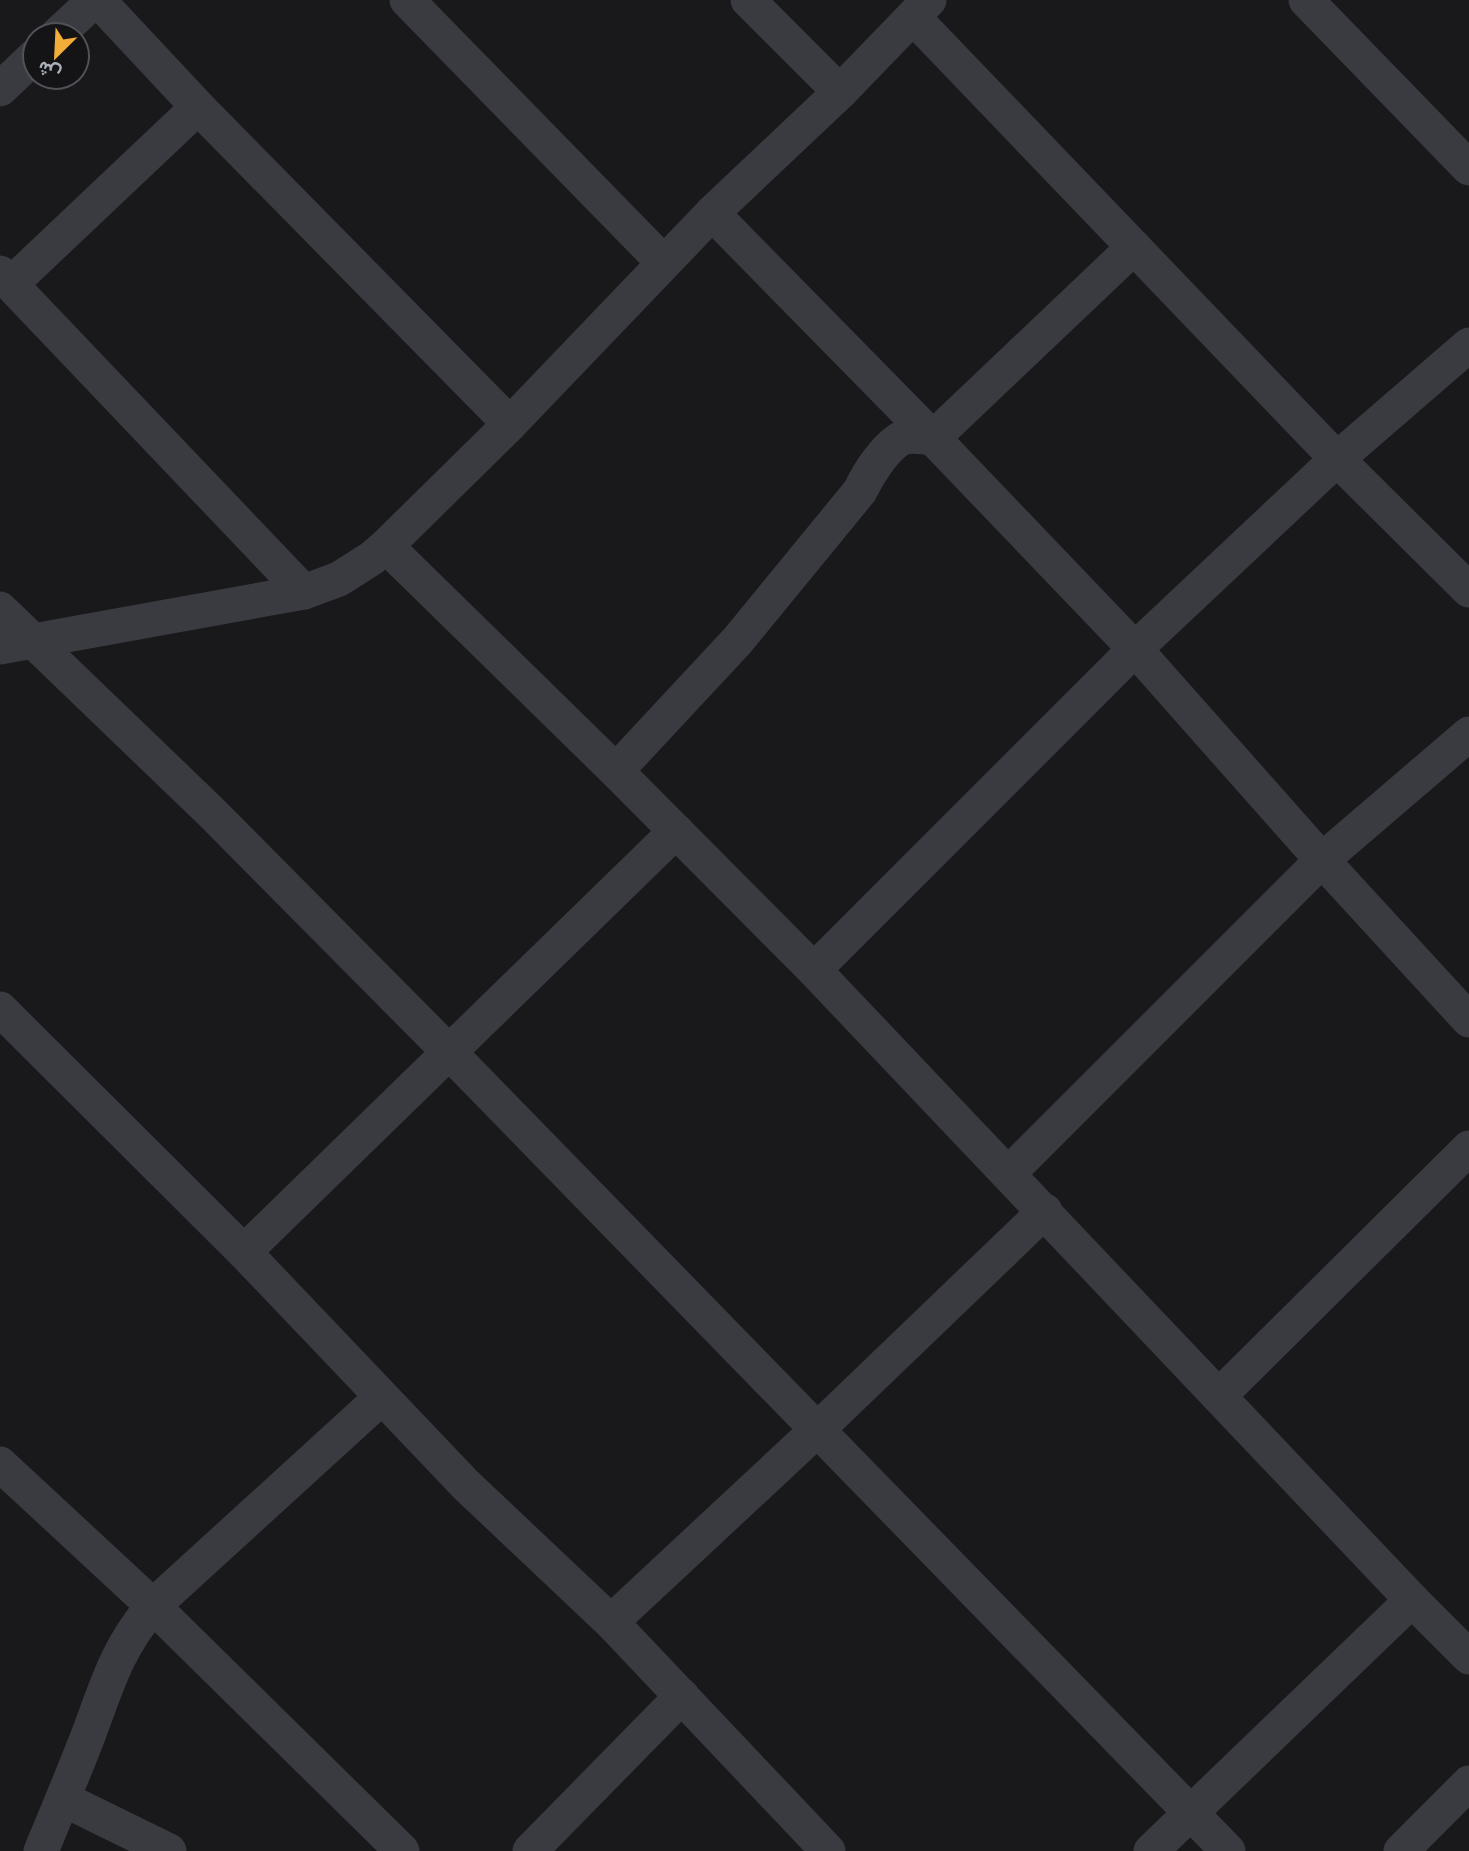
<svg xmlns="http://www.w3.org/2000/svg" width="1469" height="1851" viewBox="0 0 1469 1851" font-family="Montserrat,Vazirmatn,sans-serif">
  <style>
    .lines { fill: none; stroke-linecap: round; stroke-linejoin: round }
    .minor { stroke: #3a3b40; stroke-width: 35 }
  </style>
  <rect width="100%" height="100%" fill="#19191b"/>
  <g class="lines">
    <g class="minor">
      <path d="M98 0 198 107 510 424"/>
      <path d="M407 0 663 262"/>
      <path d="M748 0 840 92"/>
      <path d="M1306 0 1469 168"/>
      <path d="M913 17 1337 459 1469 590"/>
      <path d="M57 35 95 0"/>
      <path d="M0 89 35 56"/>
      <path d="M712 213 933 438 1135 649 1322 860 1469 1020"/>
      <path d="M0 273 304 592"/>
      <path d="M11 284 198 107"/>
      <path d="M386 546 616 771 814 970 1412 1600 1469 1657"/>
      <path d="M0 609 212 813 450 1053 1228 1851"/>
      <path d="M0 647 304 592 339 579 372 558 386 546 510 424 712 213 840 92 929 0"/>
      <path d="M616 771 738 640 860 491C868 474 884 449 900 439 909 434 923 437 933 438L1134 247"/>
      <path d="M814 970 1135 649 1337 459 1469 345"/>
      <path d="M0 1009 244 1252 466 1485 611 1622 828 1851"/>
      <path d="M1009 1173 1322 860 1469 734"/>
      <path d="M244 1252 676 831"/>
      <path d="M1219 1396 1469 1148"/>
      <path d="M0 1464 153 1606 402 1851"/>
      <path d="M611 1622 818 1429 1045 1211"/>
      <path d="M63 1799 169 1851"/>
      <path d="M41 1851C57 1813 73 1774 88 1736 107 1685 117 1648 153 1606L382 1397"/>
      <path d="M530 1851 682 1696"/>
      <path d="M1151 1851 1412 1600"/>
      <path d="M1401 1851 1469 1783"/>
    </g>
  </g>
  <g transform="translate(56 56) rotate(204)"><circle r="33" fill="#141416" stroke="#505258" stroke-width="2"/>
  <path d="M0-5L12 26L0 18L-12 26Z" fill="#f3ae39"/>
  <text y="-10" font-size="19" font-weight="bold" text-anchor="middle" fill="#abb0bb">ش</text>
  </g>
</svg>
